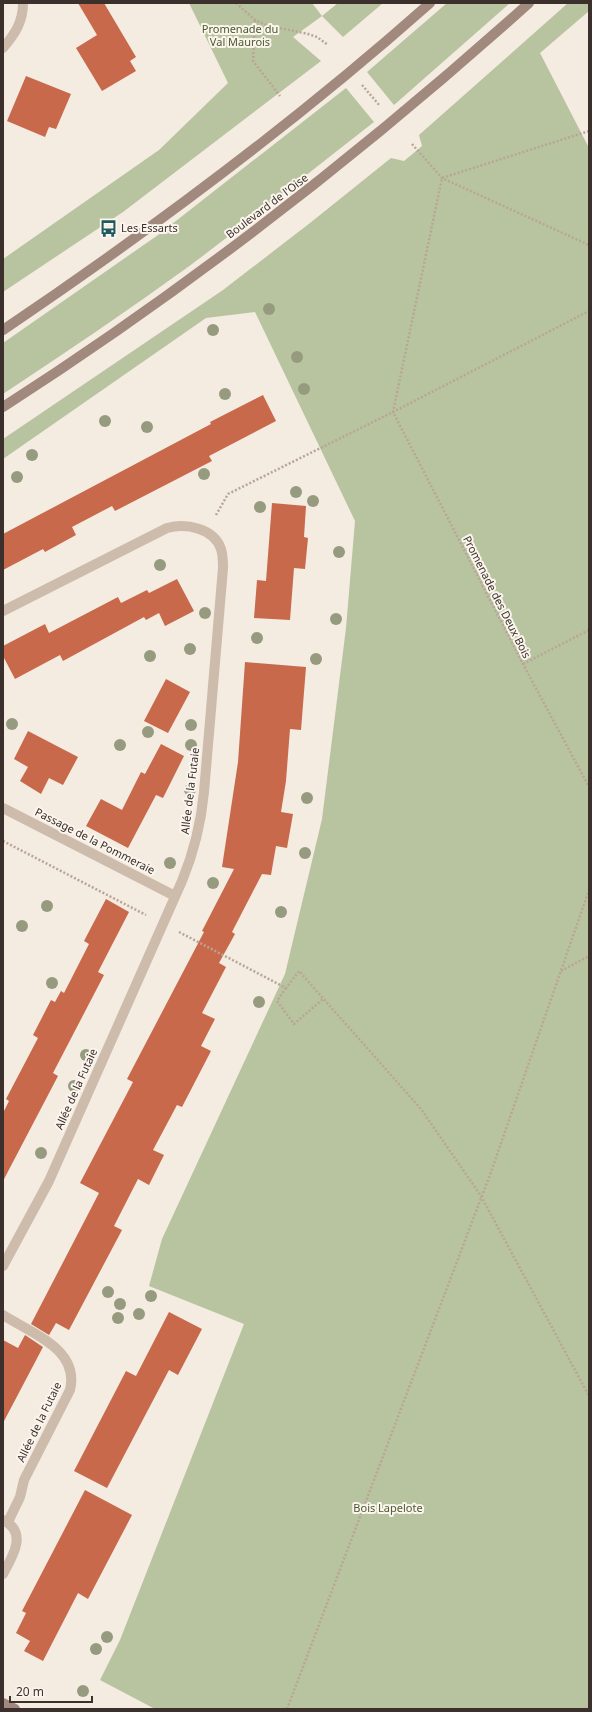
<svg xmlns="http://www.w3.org/2000/svg" width="592" height="1712" viewBox="0 0 592 1712" font-family="'Noto Sans',sans-serif">
  <style>
    .green { fill: #b8c4a0 }
    .building { fill: #c8694b }
    .lines { fill: none; stroke-linecap: round; stroke-linejoin: round }
    .path { stroke: #b9a596; stroke-width: 2.5; stroke-dasharray: 2 2; stroke-linecap: butt }
    .street { stroke: #cdbbac; stroke-width: 10 }
    .secondary { stroke: #a18a7d; stroke-width: 10 }
    .tree { fill: #969b7f }
    .labels { text-anchor: middle; stroke-width: 4; stroke-linejoin: round; paint-order: stroke }
    .park-label { font-size: 11px; fill: #4a5a2e; stroke: #fbf5ee }
    .street-label { font-size: 11px; fill: #3b302b; stroke: #fbf5ee }
    .poi-label { font-size: 11px; fill: #3b302b; stroke: #fbf5ee; text-anchor: start }
  </style>
  <rect width="100%" height="100%" fill="#f4ebe1"/>
  <g class="green">
    <path d="M189 3H312L322 16 338 3H383L343 37 322 16 293 37 321 61 123 212 3 292V259L159 150 228 83Z"/>
    <path d="M447 3H510L394 105 367 72Z"/>
    <path d="M568 3H589V11L540 53 589 148V1709H155L100 1680 120 1640 244 1324 149 1286 162 1239 285 974 322 819 346 628 355 521 255 312 206 318 3 459V439L223 290 310 223 391 158 404 161 422 146 419 135Z"/>
    <path d="M346 88 374 122C312 170 251 220 188 267 127 311 65 353 3 394V343L158 235Z"/>
  </g>
  <g class="building">
    <path d="M78 3H104L136 57 130 61 136 71 102 91 76 48 97 35Z"/>
    <path d="M26 76 71 94 56 129 49 127 45 137 7 121Z"/>
    <path d="M263 395 276 421 209 456 212 461 115 511 112 506 72 527 76 535 45 552 43 549 3 570V534L211 424 210 422Z"/>
    <path d="M272 503 306 506 304 537 308 538 305 569 294 568 290 620 254 618 257 580 266 581Z"/>
    <path d="M177 579 194 611 165 626 159 613 146 620 144 617 63 661 60 655 15 679 3 656V646L45 624 49 633 118 597 121 603 147 590 149 593Z"/>
    <path d="M245 662 306 667 301 730 290 729 286 781 281 812 293 814 287 848 276 846 271 875 262 874 232 932 235 934 219 963 226 967 202 1013 215 1019 201 1046 211 1051 182 1107 177 1105 153 1150 164 1155 149 1185 138 1179 114 1226 122 1230 69 1330 56 1323 49 1335 31 1324 99 1193 80 1183 133 1082 127 1079 204 932 202 931 234 869 222 867 238 762Z"/>
    <path d="M166 679 190 692 168 733 144 721Z"/>
    <path d="M28 731 78 757 63 785 49 778 41 794 20 781 28 767 14 759Z"/>
    <path d="M161 744 184 756 163 798 156 795 128 848 86 826 101 799 122 810 141 772 145 774Z"/>
    <path d="M106 899 129 912 98 972 104 975 53 1073 58 1076 3 1181V1113L9 1101 6 1099 38 1038 33 1035 51 1000 55 1002 61 991 64 993 89 944 84 941Z"/>
    <path d="M169 1312 202 1329 178 1375 169 1370 107 1488 74 1471 126 1371 136 1376Z"/>
    <path d="M25 1335 43 1347 3 1423V1340L18 1348Z"/>
    <path d="M85 1490 132 1515 88 1599 78 1593 43 1661 24 1651 30 1641 16 1633 26 1613 22 1611Z"/>
  </g>
  <g class="lines">
    <g class="path">
      <path d="M236 3 255 20 266 25 308 34 317 37 328 45"/>
      <path d="M255 20 253 61 280 96"/>
      <path d="M362 85 380 106"/>
      <path d="M589 131 442 178 393 412 523 664 589 787"/>
      <path d="M412 144 442 178 589 245"/>
      <path d="M216 515 228 494 393 412 589 311"/>
      <path d="M523 664 589 630"/>
      <path d="M3 841 146 915"/>
      <path d="M179 932 286 988 299 971 421 1109 481 1196 589 1396"/>
      <path d="M561 971 589 956"/>
      <path d="M286 988 277 1001 294 1024 323 999"/>
      <path d="M287 1709 491 1172 589 890"/>
    </g>
    <g class="street">
      <path d="M3 48C15 34 23 22 23 3"/>
      <path d="M3 611 167 528C186 523 214 528 221 549 223 555 223 562 223 568L204 792C201 824 194 852 182 881L49 1181 3 1266"/>
      <path d="M3 808 175 896"/>
      <path d="M3 1315C31 1333 80 1349 70 1390L24 1480 20 1497 8 1522"/>
      <path d="M3 1520C28 1532 13 1556 3 1574"/>
    </g>
    <g class="secondary">
      <path d="M3 330C151 230 296 122 430 3"/>
      <path d="M3 407C190 287 364 151 529 3"/>
      <path d="M3 1703 15 1709"/>
    </g>
  </g>
  <g class="tree">
    <circle cx="269" cy="309" r="6"/>
    <circle cx="213" cy="330" r="6"/>
    <circle cx="297" cy="357" r="6"/>
    <circle cx="304" cy="389" r="6"/>
    <circle cx="225" cy="394" r="6"/>
    <circle cx="105" cy="421" r="6"/>
    <circle cx="147" cy="427" r="6"/>
    <circle cx="32" cy="455" r="6"/>
    <circle cx="204" cy="474" r="6"/>
    <circle cx="17" cy="477" r="6"/>
    <circle cx="296" cy="492" r="6"/>
    <circle cx="313" cy="501" r="6"/>
    <circle cx="260" cy="507" r="6"/>
    <circle cx="339" cy="552" r="6"/>
    <circle cx="160" cy="565" r="6"/>
    <circle cx="205" cy="613" r="6"/>
    <circle cx="336" cy="619" r="6"/>
    <circle cx="257" cy="638" r="6"/>
    <circle cx="190" cy="649" r="6"/>
    <circle cx="150" cy="656" r="6"/>
    <circle cx="316" cy="659" r="6"/>
    <circle cx="12" cy="724" r="6"/>
    <circle cx="191" cy="725" r="6"/>
    <circle cx="148" cy="732" r="6"/>
    <circle cx="120" cy="745" r="6"/>
    <circle cx="191" cy="745" r="6"/>
    <circle cx="190" cy="790" r="6"/>
    <circle cx="307" cy="798" r="6"/>
    <circle cx="305" cy="853" r="6"/>
    <circle cx="170" cy="863" r="6"/>
    <circle cx="213" cy="883" r="6"/>
    <circle cx="47" cy="906" r="6"/>
    <circle cx="281" cy="912" r="6"/>
    <circle cx="22" cy="926" r="6"/>
    <circle cx="52" cy="983" r="6"/>
    <circle cx="259" cy="1002" r="6"/>
    <circle cx="86" cy="1055" r="6"/>
    <circle cx="74" cy="1086" r="6"/>
    <circle cx="41" cy="1153" r="6"/>
    <circle cx="108" cy="1292" r="6"/>
    <circle cx="151" cy="1296" r="6"/>
    <circle cx="120" cy="1304" r="6"/>
    <circle cx="139" cy="1314" r="6"/>
    <circle cx="118" cy="1318" r="6"/>
    <circle cx="107" cy="1637" r="6"/>
    <circle cx="96" cy="1649" r="6"/>
    <circle cx="83" cy="1691" r="6"/>
  </g>
  <defs>
    <symbol id="bus-bare" viewBox="-9 -9 18 18"><path d="M-5-6H5V4H4V6H2V4H-2V6H-4V4H-5ZM-3.5-4V0h7V-4ZM-3.5 1.2v1.5H-2V1.2ZM2 1.2v1.5H3.5V1.2Z" fill="#1f5a5e" stroke="#fbf5ee" stroke-width="2.5" paint-order="stroke"/></symbol>
  </defs>
  <g fill-rule="evenodd">
    <use href="#bus-bare" x="96" y="216" width="25" height="25"/>
  </g>
  <g class="labels">
    <g class="park-label">
      <text x="240" y="33">Promenade du<tspan x="240" dy="13">Val Maurois</tspan></text>
      <text x="388" y="1512">Bois Lapelote</text>
    </g>
    <g class="street-label">
      <text transform="translate(267 206) rotate(-37)" y="4">Boulevard de l'Oise</text>
      <text transform="translate(497 597) rotate(63)" y="4">Promenade des Deux Bois</text>
      <text transform="translate(190 791) rotate(-83)" y="4">Allée de la Futaie</text>
      <text transform="translate(95 841) rotate(27)" y="4">Passage de la Pommeraie</text>
      <text transform="translate(76 1089) rotate(-66)" y="4">Allée de la Futaie</text>
      <text transform="translate(39 1422) rotate(-64)" y="4">Allée de la Futaie</text>
    </g>
    <g class="poi-label">
      <text x="121" y="232">Les Essarts</text>
    </g>
  </g>
  <rect width="592" height="1712" fill="none" stroke="#3b302b" stroke-width="8"/>
  <path d="M10 1696v6h82v-6" fill="none" stroke="#3b302b" stroke-width="2"/>
  <text x="16" y="1696" font-size="12" fill="#3b302b" stroke="#fbf5ee" stroke-width="3" paint-order="stroke">20 m</text>
</svg>
